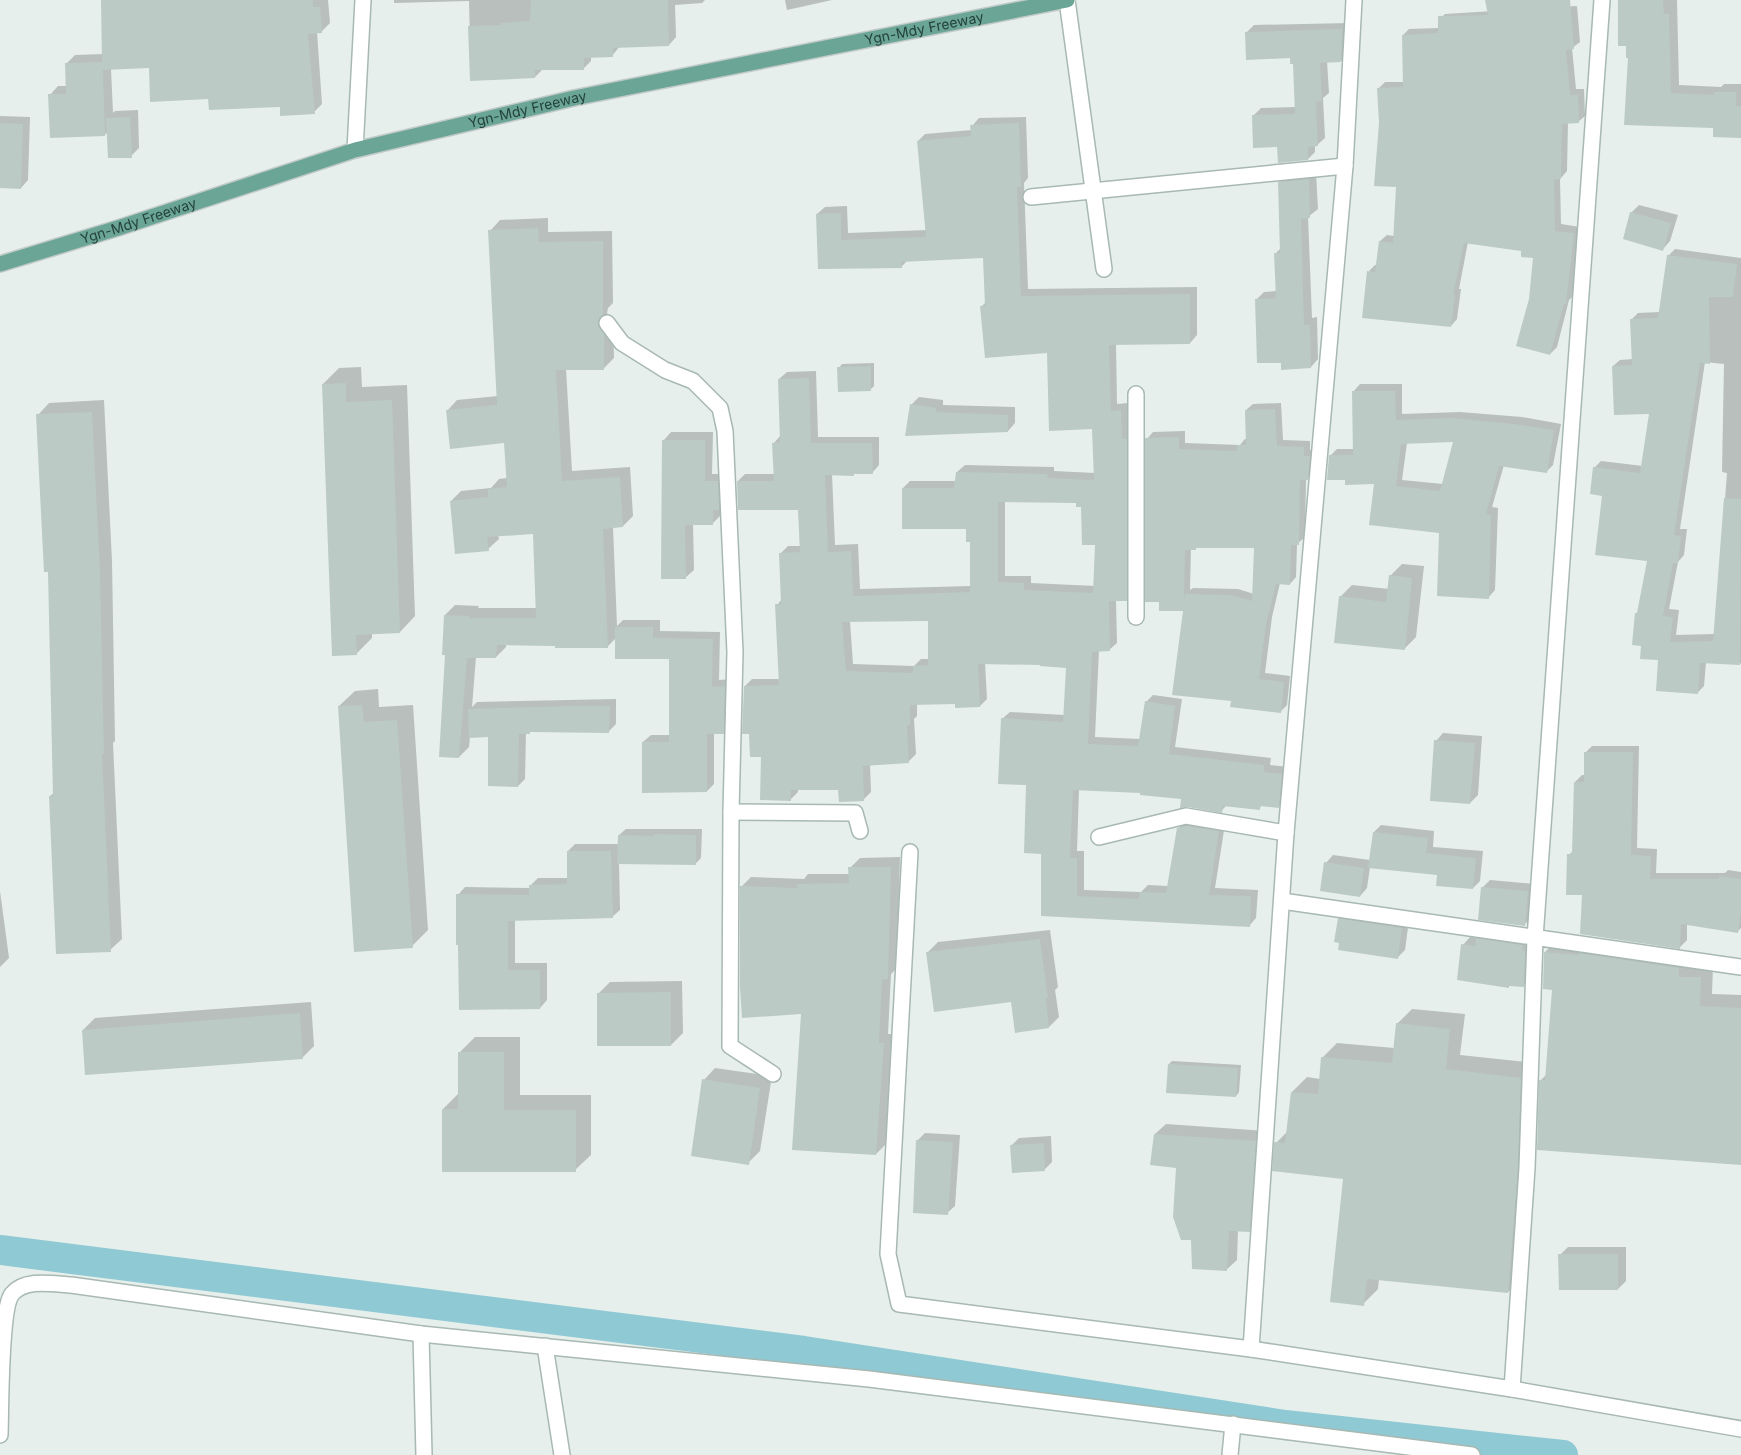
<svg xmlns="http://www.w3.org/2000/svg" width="1741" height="1455" viewBox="0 0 1741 1455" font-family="Inter,sans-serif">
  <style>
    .shadow { fill: #0003; fill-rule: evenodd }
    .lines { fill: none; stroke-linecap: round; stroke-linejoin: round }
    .canal { stroke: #8ec9d4; stroke-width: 30 }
    .building { fill: #bbcac4; fill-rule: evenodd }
    .street-casing { stroke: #a8b8b2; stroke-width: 18 }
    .primary-casing { stroke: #c2cac8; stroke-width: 18 }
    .street { stroke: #fff; stroke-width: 15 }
    .primary { stroke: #6aa596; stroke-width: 15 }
    .labels { text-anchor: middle; stroke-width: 4; stroke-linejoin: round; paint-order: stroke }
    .street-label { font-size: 14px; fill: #24423a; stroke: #f7fbf9 }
  </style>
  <rect width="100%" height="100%" fill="#e6efeb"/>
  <g class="shadow">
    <path d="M102 0H328L330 23 321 32H317L322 104 314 112 281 105 209 98 150 67 111 69 113 113 115 111 138 110 139 148 131 156 108 131 105 135 50 95 58 86H67L66 64 75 55 103 54Z"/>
    <path d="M394 0H705L702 3 675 5 676 37 669 45 620 46 612 56H591V61L584 68 542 70 535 77 471 79 469 1 394 3Z"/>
    <path d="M785 0H832L787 10Z"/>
    <path d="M1628 0H1677L1679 85 1721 87 1724 84H1741V137L1632 93Z"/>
    <path d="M1577 6 1580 42 1572 48 1576 89H1584L1585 116 1578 122H1568L1567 171 1560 179 1561 224 1580 227 1572 297 1569 300 1557 347 1550 354 1530 299 1534 257 1523 250 1468 242 1459 289H1461L1457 319 1451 326 1369 271 1375 265H1377L1380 241 1387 235 1394 236 1397 186 1380 123 1378 89 1385 82H1404L1403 35 1409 29 1439 28V20L1445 14Z"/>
    <path d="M1349 23 1348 54 1341 61H1327L1329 93 1323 98 1325 138 1317 145H1315V152L1308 159 1279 146 1254 115 1261 108 1296 107 1294 63 1291 57 1246 33 1254 25Z"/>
    <path d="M0 116 30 117 28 180 21 188 0 187Z"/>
    <path d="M1026 117 1028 178 1024 183 1028 289 1197 287V335L1190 343H1116L1117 404 1128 403 1133 593 1126 600H1116L1117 643 1109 650H1099L1095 737 1140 739 1146 702 1153 695 1182 699 1175 747 1271 758 1270 765 1289 767 1286 800 1278 807 1262 805 1259 809 1227 805 1221 811 1183 798 1141 792 1079 789 1077 851H1084V890L1141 892 1148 885 1168 886 1178 829 1185 821 1225 824 1215 888 1258 890 1256 918 1249 926 1043 915V853L1028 784 1002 719 1010 712 1064 715 1067 667 1041 663H985L987 699 980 706 956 703 917 704V716L914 719 916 754 909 761 870 764 871 792 864 799 839 788 798 789V792L790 800 763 756 751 732 745 686 752 679H780L777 605 782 599 781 553 788 546H800L799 509 738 481 745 474H775L774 443 781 435 779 379 787 372 816 371 818 437H879V465L872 473 832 474 835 545 858 544 860 589 971 586V540L968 528 903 488 910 481H956L957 472 965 465 1054 467V471L1095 473 1094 428 1048 352 981 307 986 302 984 257 908 260 901 267 819 268 817 214 825 207 847 206 848 233 927 230 918 141 925 134 972 130V126L979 118ZM1005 501 1078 502 1083 506 1096 544 1095 586 1031 583V576H1005ZM929 620 930 659H921L914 666 853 664 850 621Z"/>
    <path d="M1316 172 1318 209 1308 217 1312 318 1317 317 1318 359 1311 367 1282 361 1256 300 1264 292 1277 291 1275 254 1281 248 1280 182 1287 175Z"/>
    <path d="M1639 205 1678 215 1670 241 1663 249 1631 213Z"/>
    <path d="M548 218V232L612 231 613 303 608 308 607 313 613 323 614 358 603 369H566L572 471 630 467 633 516 623 526 613 527 617 626 623 620H660V631L720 632 719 680 732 679 730 725 723 732H714V784L707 791 643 742 651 735H670V658L616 638 607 647 506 644V647L496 657H476L472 707 477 702 616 699V724L609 731H531L526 732 525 779 518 786 490 736 470 737 469 747 459 757 446 654 445 615 455 605 479 606 478 608H537L534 532 498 535 499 539 488 549 451 501 461 491 491 488 499 479 507 478 505 441 447 411 457 400 498 396 490 231 500 220Z"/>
    <path d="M1675 249 1741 258V663L1740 664 1706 662 1704 686 1697 693 1642 645 1638 612 1648 560 1604 495 1594 468 1601 461 1643 466 1651 412 1613 366 1620 360 1633 359 1631 320 1638 313 1660 312 1668 256ZM1705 362 1724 364 1722 472 1727 473 1715 634 1676 635 1679 610 1669 609 1678 562 1684 555 1687 529H1680Z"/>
    <path d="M874 363V386L871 389 839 368 842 364Z"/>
    <path d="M361 367 362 387 407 385 415 616 400 632 372 633V638L356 654 323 384 339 368Z"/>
    <path d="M1360 384H1402V414L1460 412 1522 417 1561 424 1553 465 1546 472 1504 465 1492 507 1498 508 1495 590 1488 598 1440 532 1375 483 1346 478 1330 456 1337 449H1354L1353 392ZM1454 441 1443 484 1402 480 1407 443Z"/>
    <path d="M919 397 943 400V405L1015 407V423L1008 431 907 435 911 405Z"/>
    <path d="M104 400 112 561 115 741 113 743 122 939 110 950 50 796 54 793 50 571 38 415 49 403Z"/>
    <path d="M1281 403 1283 440 1310 441V450H1316L1314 472 1306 478 1305 537 1297 544 1296 577 1290 584 1280 583 1272 617 1265 673 1290 676 1287 705 1280 712 1232 699 1184 610 1147 439 1153 432 1185 431V443L1240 445 1245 439H1247L1246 410 1253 404ZM1197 547H1255L1254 594 1238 589 1193 588 1190 590 1191 548Z"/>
    <path d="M671 432H713L712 474H725L726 501 720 508V516L712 524H693L694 570 686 577 664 440Z"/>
    <path d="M1402 564 1424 566 1416 637 1404 649 1340 597 1352 585 1389 589 1390 576Z"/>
    <path d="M378 689 379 707 413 705 428 930 412 946 339 706 355 691Z"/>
    <path d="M1443 733 1482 736 1478 795 1470 803 1436 741Z"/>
    <path d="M1592 746H1639L1637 848 1657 849 1656 873H1725L1728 870 1741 872V928L1737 932 1687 924V940L1680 947 1583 894 1569 855 1574 850 1575 782 1582 775H1585V753Z"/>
    <path d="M1381 825 1434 831 1433 847 1483 851 1480 881 1473 888 1438 874 1370 867 1367 888 1360 896 1326 863 1333 855 1370 860 1374 832Z"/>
    <path d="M626 829H702L701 858 695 864 619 863 620 910 612 917 515 920V963H547V1000L540 1008 460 1009 458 895 465 887 530 888V886L538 878H568V851L575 844H619V835Z"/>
    <path d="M900 857 897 968 891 974 888 1034H893L886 1144 876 1154 802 1012 741 887 751 877 804 879 808 874H850V868L860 858Z"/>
    <path d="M1490 880 1535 884 1532 917 1524 925 1482 888Z"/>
    <path d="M0 891 9 958 0 967Z"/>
    <path d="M1347 911 1409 920 1405 950 1398 957 1339 919Z"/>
    <path d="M1050 930 1058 987 1055 990 1059 1017 1049 1027 1012 1001 928 952 938 942Z"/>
    <path d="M1485 931 1530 938 1531 978 1523 986 1510 985 1509 986 1463 945 1470 937 1478 938Z"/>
    <path d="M1558 940 1713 965 1712 994 1741 995V1164L1541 1080 1547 1074 1553 989 1545 952Z"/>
    <path d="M682 981 683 1033 671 1045 598 994 610 982Z"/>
    <path d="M311 1002 314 1046 302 1058 83 1030 95 1018Z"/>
    <path d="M1412 1009 1465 1014 1460 1055 1535 1063 1523 1277 1508 1292 1379 1279 1378 1289 1363 1304 1344 1178 1276 1143 1288 1131 1292 1092 1307 1077 1320 1079 1322 1058 1337 1043 1394 1048 1397 1024Z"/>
    <path d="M475 1037H520V1095H591V1155L575 1170 443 1109 459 1093V1053Z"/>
    <path d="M1172 1061 1241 1065 1239 1092 1236 1096 1169 1064Z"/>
    <path d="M715 1068 772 1076 760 1151 748 1163 704 1080Z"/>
    <path d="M1166 1124 1266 1131 1260 1220 1249 1230H1238L1237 1260 1226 1270 1177 1167 1155 1134Z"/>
    <path d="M925 1133 960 1135 955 1206 947 1213 917 1141Z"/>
    <path d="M1051 1136 1052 1162 1044 1170 1012 1145 1019 1138Z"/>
    <path d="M1568 1247H1626V1281L1618 1289 1560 1255Z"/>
  </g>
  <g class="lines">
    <path class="canal" d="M0 1250 804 1351 1285 1425 1563 1455"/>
  </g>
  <g class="building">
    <path d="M101 0H313V7H320L322 33 308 34 315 114 280 116V107L209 110 208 99 150 102 149 68 103 70 105 136 50 138 48 94H66L65 63 102 62Z"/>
    <path d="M531 0H668L669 46 613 48V57L584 58V70H535V78L470 81 468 26 501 25V23L530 21Z"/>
    <path d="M1485 0H1570L1574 49 1566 50 1570 95H1578L1579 123 1562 124 1561 179H1554L1555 231 1574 233 1566 304H1564L1550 355 1516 346 1529 299 1533 258 1521 257V251L1464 243 1453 295H1455L1451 327 1362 318 1367 271 1375 272 1379 241 1393 243 1396 187 1374 186 1379 123 1377 88 1403 87 1402 35 1438 33V16L1488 15Z"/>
    <path d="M1618 0H1663L1664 14H1669L1671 93 1714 95V92H1736V106H1741V138L1713 137V128L1624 125 1628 58H1626V46H1618Z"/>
    <path d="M1342 29 1341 62 1320 63 1322 101 1316 102 1318 146 1308 147V160L1278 163 1277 147 1253 148 1252 115 1295 114 1293 64H1290V58L1246 60 1245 32Z"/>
    <path d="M130 117 132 158H108L106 118Z"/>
    <path d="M0 123 23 124 21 189 0 188Z"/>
    <path d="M1019 123 1021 187H1017L1021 296 1190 294V344L1109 345 1111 411 1121 410 1122 439H1127V601H1109L1110 651 1092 652 1088 744 1138 746 1145 701 1175 706 1169 754 1264 765V772L1282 774 1279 808 1260 806V810L1223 806 1222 813 1188 807 1180 808 1181 799 1140 795V793L1073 790 1070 858H1077V896L1139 899 1140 892 1166 893 1177 828 1186 826 1219 831 1209 895 1251 896 1250 927 1041 916V854L1024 853 1026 785 998 784 1001 718 1063 722 1066 668 1040 666V665L978 664 980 707 955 708V704L910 705V725H907L909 763 863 766 864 801 839 802 838 790H791V801L760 800 761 757H750L749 734H742L744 686 779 685 775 604H781L779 553 800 552 798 510H738L737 481H774L772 443 780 442 778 379 809 378 811 443H872L873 474H854V476L825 475 828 552 851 551 853 596 970 592V542H966V529H902V488H954L956 472 1048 474 1047 478 1094 480 1092 429 1049 431 1047 353 985 358 980 306H985L983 258 901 262 902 268 818 269 816 214 841 213V240L926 237 917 141 971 136 970 125ZM998 502 1076 503V507H1081L1082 545H1095L1093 593 1024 590V583L998 582ZM928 621V665L913 666V673L846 671 842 622Z"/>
    <path d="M1309 179 1310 218 1301 219 1304 325H1310L1311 368 1281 370V363H1257L1255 299 1276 298 1274 253H1280L1278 182Z"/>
    <path d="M1630 212 1671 223 1663 251 1623 239Z"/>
    <path d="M538 228 539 242 603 241V315L599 319 598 324 604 334V370H556L562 481 620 477 623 527 603 529 608 648H555V646L497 645 496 658H467L459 758 439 757 445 655H442L444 615 469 616V618H536L533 534 487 537 489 551 455 554 450 501 488 497V489L507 487 504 443 450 449 446 410 497 405 488 230Z"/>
    <path d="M1667 255 1737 264 1733 297H1709L1710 364 1700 363 1674 535 1681 536 1678 563H1673L1663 616 1673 617 1670 642 1713 641 1724 498 1741 499 1740 665 1700 663 1698 694 1656 691 1658 660 1640 659 1641 646 1632 645 1635 613H1637L1647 561 1595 555 1602 496 1590 494 1593 467 1640 473 1649 414 1614 415 1612 366 1632 365 1630 319 1658 318Z"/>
    <path d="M871 366V391L838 392 837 367Z"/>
    <path d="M346 383V402L392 400 400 633 356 635 357 655 332 656 322 384Z"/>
    <path d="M1352 391H1395L1396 420 1452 418 1514 424 1554 430 1547 473 1499 466 1486 514 1491 515 1489 599 1437 596 1439 533 1369 525 1374 484 1345 485V480H1327L1329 455H1353ZM1453 442 1440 491 1396 486 1401 444Z"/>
    <path d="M910 404 936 408V412L1008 415V432L905 436Z"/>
    <path d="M1275 409 1277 446 1304 447V456H1310L1308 480H1300L1299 545H1291L1290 585 1276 584 1266 624 1259 679 1284 682 1281 713 1230 707 1231 701 1172 695 1183 611H1159V602H1145V438L1179 437V449L1237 451V445H1246L1245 410ZM1196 548H1254L1252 601 1231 595 1185 594 1184 600 1185 550H1196Z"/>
    <path d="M92 412 100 573 104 754H102L111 952 56 954 49 796H53L48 572H44L36 414Z"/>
    <path d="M662 440H705V481H718L719 510H713V525H685L686 579H661Z"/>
    <path d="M1389 575 1412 578 1405 650 1334 643 1339 596 1386 602Z"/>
    <path d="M615 627H653V638L713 639 712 687 725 686 724 734H707V792L642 793V742H669V659H615Z"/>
    <path d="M362 705 364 722 397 720 413 948 354 952 338 706Z"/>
    <path d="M570 706H610L609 733 530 732V734H519L518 787 488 786V737L469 738 468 709Z"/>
    <path d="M1434 740 1475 743 1470 804 1430 801Z"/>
    <path d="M1584 752H1633L1631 855 1651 856 1650 879H1719V876L1741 879V912L1738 933 1681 924 1680 949 1580 934 1582 895H1566L1567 854H1572L1574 782H1584Z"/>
    <path d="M1373 832 1428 838 1426 853 1476 858 1473 889 1436 886 1437 875 1368 868Z"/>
    <path d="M654 834 696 835V865L617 864 618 835 654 836Z"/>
    <path d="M567 851H611L613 918 508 921V970H540V1009L459 1010 458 945H456V894L529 895V885L567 884Z"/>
    <path d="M1324 862 1364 868 1360 897 1320 891Z"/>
    <path d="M848 867H891L888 979H882L879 1043H884L876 1155 792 1150 801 1014 742 1018 740 986V886L797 888V884L849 883Z"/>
    <path d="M1481 887 1528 891 1525 926 1478 920Z"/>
    <path d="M1338 918 1402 928 1398 959 1338 950 1339 943 1334 942Z"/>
    <path d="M1476 938 1523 945 1522 950H1525L1524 987 1509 986V988L1457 980 1461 944 1475 946Z"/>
    <path d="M1040 939 1048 998H1046L1049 1028 1015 1033 1011 1002 934 1012 926 952Z"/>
    <path d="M1544 952 1579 955V953L1679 968V977H1701L1700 1006 1741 1008V1165L1537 1150 1539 1080H1545L1552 990 1543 989Z"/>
    <path d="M671 992V1046H597V993Z"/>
    <path d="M300 1013 303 1059 85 1075 82 1030Z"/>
    <path d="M1396 1023 1450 1029 1446 1069 1521 1078 1518 1168 1508 1293 1367 1279 1364 1306 1330 1302 1343 1179 1272 1171 1274 1142 1285 1143 1291 1092 1318 1094 1321 1057 1392 1063Z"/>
    <path d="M458 1052H504V1110H576V1172H442V1109H458Z"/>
    <path d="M1168 1064 1238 1068 1236 1097 1166 1093Z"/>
    <path d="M702 1079 760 1088 749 1165 691 1156Z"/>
    <path d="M1154 1134 1256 1141 1250 1232 1229 1231 1227 1271 1192 1269 1191 1240H1181L1173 1217 1176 1168 1150 1165Z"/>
    <path d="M916 1140 953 1142 948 1215 913 1213Z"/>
    <path d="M1044 1143 1045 1171 1012 1173 1010 1145Z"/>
    <path d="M1558 1254H1618V1290H1559Z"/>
  </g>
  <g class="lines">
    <defs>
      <g id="street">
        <path d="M1067 0 1104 269"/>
        <path d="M355 150 363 0"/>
        <path d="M1031 197 1345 166"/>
        <path d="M607 323 622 343 665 370 693 381 720 408 725 431 735 652 731 812 730 1046 773 1074"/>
        <path d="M1136 394V617"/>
        <path d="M731 812 855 813 860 831"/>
        <path d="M1099 837 1186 816 1286 833"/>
        <path d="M910 852 888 1254 899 1304 1251 1349 1512 1389 1741 1429"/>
        <path d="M1282 901 1741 967"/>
        <path d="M421 1334 424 1455"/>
        <path d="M545 1346 562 1455"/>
        <path d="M1251 1349 1286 833 1345 166 1354 0"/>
        <path d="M1512 1389 1527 1168 1535 938 1602 0"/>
        <path d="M0 1435C1 1410 0 1309 12 1294 25 1278 53 1284 71 1285L421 1334 869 1379 1472 1455"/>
        <path d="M1230 1455 1233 1424"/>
      </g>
      <g id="primary">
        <path id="s1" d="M0 264 118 228 355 150 574 98 1067 0"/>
      </g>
    </defs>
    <use href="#street" class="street-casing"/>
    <use href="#primary" class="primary-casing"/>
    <use href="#street" class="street"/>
    <use href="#primary" class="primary"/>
  </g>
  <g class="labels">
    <g class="street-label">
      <text dy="5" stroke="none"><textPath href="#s1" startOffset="955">Ygn-Mdy Freeway</textPath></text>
      <text dy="5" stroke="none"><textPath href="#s1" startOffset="550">Ygn-Mdy Freeway</textPath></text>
      <text dy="5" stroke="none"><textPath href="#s1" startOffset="145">Ygn-Mdy Freeway</textPath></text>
    </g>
  </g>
</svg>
